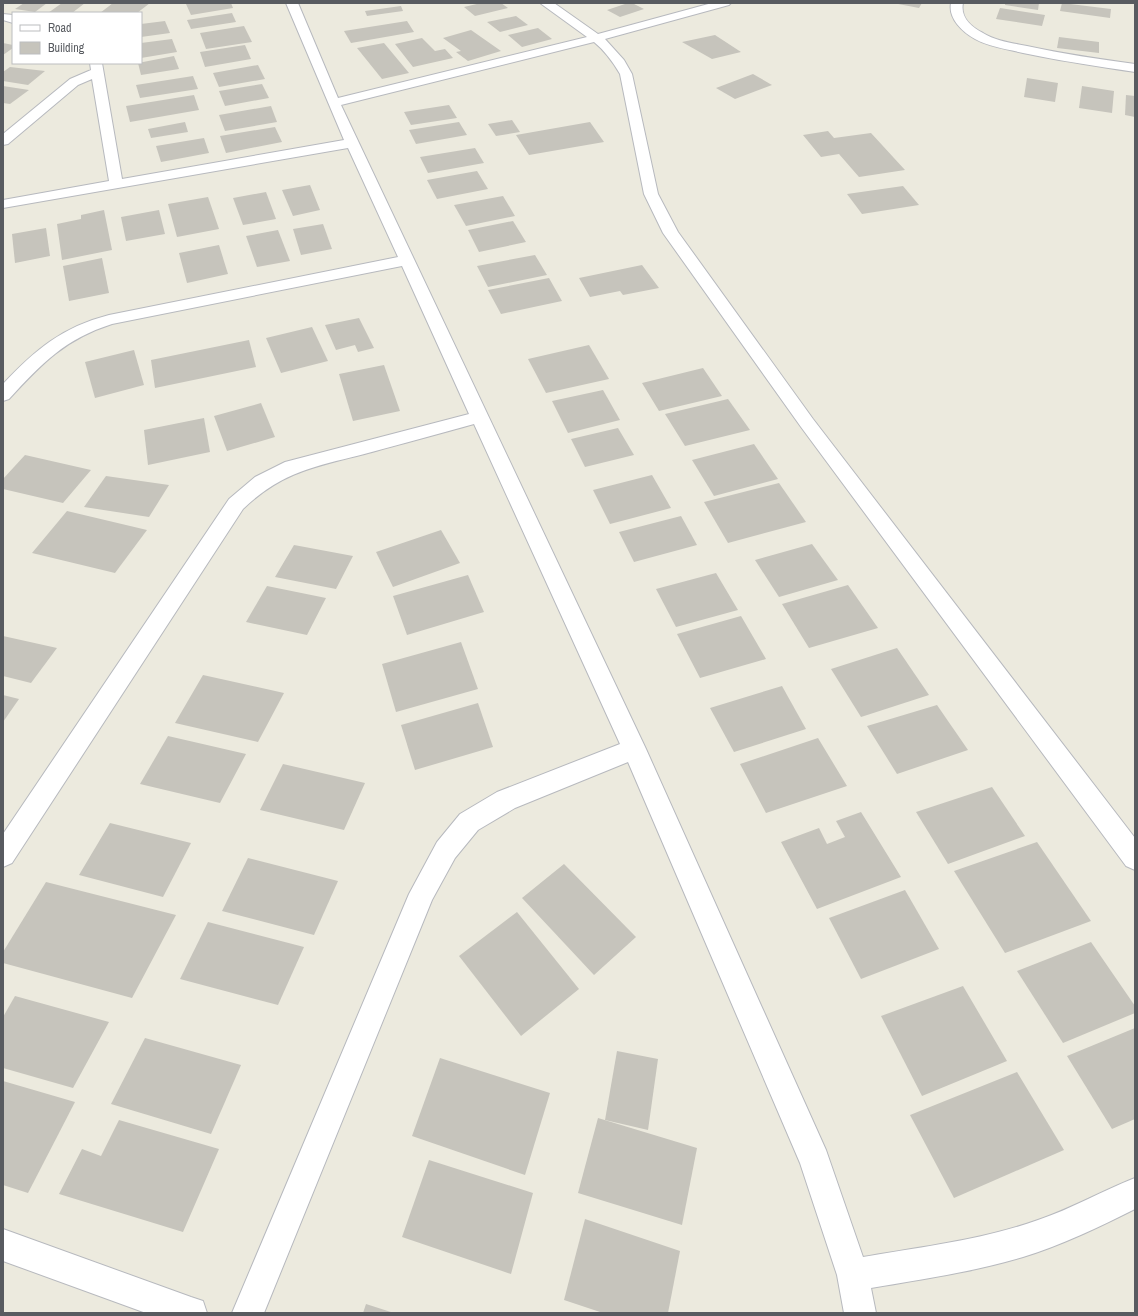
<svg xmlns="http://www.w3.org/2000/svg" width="1138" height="1316" viewBox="0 0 1138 1316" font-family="'Archivo Narrow',sans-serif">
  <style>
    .building { fill: #c6c4bc }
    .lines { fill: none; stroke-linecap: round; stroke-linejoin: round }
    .minor-casing { stroke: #b7b9be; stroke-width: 2 }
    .minor { fill: #fff; fill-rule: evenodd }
  </style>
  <rect width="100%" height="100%" fill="#eceade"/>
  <g class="building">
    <path d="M24 3H47L35 12 15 9Z"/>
    <path d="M62 3H85L72 13H48Z"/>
    <path d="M113 3H150L137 13H100Z"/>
    <path d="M193 3H231L233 8 191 15 186 4Z"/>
    <path d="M481 3H501L508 8 475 16 464 7Z"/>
    <path d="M628 3H632L644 9 620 17 607 10Z"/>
    <path d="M893 3H922L919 8Z"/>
    <path d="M1005 3H1039L1038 10 1005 5Z"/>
    <path d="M1062 3 1111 9 1110 18 1060 11Z"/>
    <path d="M401 6 403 11 367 16 365 11Z"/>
    <path d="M1000 8 1045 15 1042 26 996 19Z"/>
    <path d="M232 13 236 22 191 29 187 20Z"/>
    <path d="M516 16 528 25 500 32 487 22Z"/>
    <path d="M165 21 170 33 141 37V24Z"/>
    <path d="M407 21 414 32 351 43 344 31Z"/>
    <path d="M244 26 252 42 206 49 200 33Z"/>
    <path d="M538 28 552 39 522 47 508 35Z"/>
    <path d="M471 30 501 51 468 61 456 52 461 51 443 38Z"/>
    <path d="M715 35 741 52 712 59 682 42Z"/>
    <path d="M1059 37 1099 42V53L1057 48Z"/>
    <path d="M422 38 435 51 445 49 453 58 413 67 395 44Z"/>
    <path d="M172 39 177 52 141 58V43Z"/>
    <path d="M3 43 13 45V48L3 55Z"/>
    <path d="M384 43 409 73 382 79 357 48Z"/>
    <path d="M245 45 251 59 205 67 200 52Z"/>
    <path d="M174 56 179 69 141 75 138 63Z"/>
    <path d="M258 65 265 79 219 87 213 73Z"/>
    <path d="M10 67 45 71 28 85 3 81V72Z"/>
    <path d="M753 74 772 85 735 99 716 88Z"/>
    <path d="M193 76 198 89 140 98 136 85Z"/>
    <path d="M1027 78 1058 83 1055 102 1024 97Z"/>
    <path d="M262 84 269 98 225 106 219 91Z"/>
    <path d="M3 86 29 90 10 104 3 103Z"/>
    <path d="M1082 86 1114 91 1112 113 1079 108Z"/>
    <path d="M194 95 199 110 130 122 126 106Z"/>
    <path d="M1126 95 1135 96V117L1125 115Z"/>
    <path d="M449 105 457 118 411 125 404 112Z"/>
    <path d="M271 106 277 122 225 131 219 115Z"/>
    <path d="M512 120 520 132 496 136 488 124Z"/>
    <path d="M185 122 188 132 151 138 148 129Z"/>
    <path d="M459 122 467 135 416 144 409 130Z"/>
    <path d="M590 122 604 142 529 155 516 135Z"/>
    <path d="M275 127 282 142 226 153 220 136Z"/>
    <path d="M828 131 834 138 871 133 905 170 859 177 839 154 821 157 803 135Z"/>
    <path d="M204 138 209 153 161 162 156 146Z"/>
    <path d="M475 148 484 163 428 173 420 157Z"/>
    <path d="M477 171 488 189 437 199 427 180Z"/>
    <path d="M310 185 320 210 293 216 282 190Z"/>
    <path d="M903 186 919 205 862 214 847 194Z"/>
    <path d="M266 192 276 219 243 225 233 198Z"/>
    <path d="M503 196 515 216 466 226 454 205Z"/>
    <path d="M208 197 219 229 177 237 168 204Z"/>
    <path d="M104 210 112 250 62 260 57 224 81 219V215Z"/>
    <path d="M159 210 165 234 126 241 121 217Z"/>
    <path d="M513 221 526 242 479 252 468 230Z"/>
    <path d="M323 224 332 249 301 255 293 229Z"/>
    <path d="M46 228 50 256 15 263 12 234Z"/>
    <path d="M278 230 290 261 257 267 246 236Z"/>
    <path d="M219 245 228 274 187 283 179 253Z"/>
    <path d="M535 255 547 275 488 287 477 266Z"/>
    <path d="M102 258 109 293 69 301 63 266Z"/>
    <path d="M642 265 659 288 623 295 620 291 590 297 579 278Z"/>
    <path d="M549 278 562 301 501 314 488 290Z"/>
    <path d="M359 318 374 348 358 352 355 345 336 350 325 325Z"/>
    <path d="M312 327 328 361 281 373 266 338Z"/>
    <path d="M249 340 256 367 155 388 151 360Z"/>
    <path d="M589 345 609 379 546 393 528 359Z"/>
    <path d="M134 350 144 385 95 398 85 362Z"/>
    <path d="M384 365 400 411 353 421 339 374Z"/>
    <path d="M703 368 722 396 659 411 642 383Z"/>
    <path d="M603 390 620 420 568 433 552 401Z"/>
    <path d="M728 399 750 430 685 446 665 414Z"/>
    <path d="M261 403 275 437 227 451 214 416Z"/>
    <path d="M204 418 210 452 148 465 144 430Z"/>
    <path d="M618 428 634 455 585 467 571 439Z"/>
    <path d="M754 444 778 479 714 496 692 460Z"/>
    <path d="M25 455 91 470 63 503 3 489V479Z"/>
    <path d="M652 475 671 508 610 524 593 490Z"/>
    <path d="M106 476 169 485 149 517 84 507Z"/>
    <path d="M779 483 806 522 728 543 704 502Z"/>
    <path d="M67 511 147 530 115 573 32 553Z"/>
    <path d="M681 516 697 545 634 562 619 532Z"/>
    <path d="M441 530 460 563 393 587 376 552Z"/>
    <path d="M812 544 838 580 779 597 755 560Z"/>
    <path d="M294 545 353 556 336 589 275 577Z"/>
    <path d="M716 573 738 610 676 627 656 589Z"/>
    <path d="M468 575 484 612 407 635 393 596Z"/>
    <path d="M848 585 878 628 809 648 782 604Z"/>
    <path d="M267 586 326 598 307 635 246 622Z"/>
    <path d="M741 616 766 659 700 678 677 634Z"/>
    <path d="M3 636 57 648 31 683 3 676Z"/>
    <path d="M461 642 478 689 396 712 382 664Z"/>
    <path d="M897 648 929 695 861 717 831 669Z"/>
    <path d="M203 675 284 693 258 742 175 723Z"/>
    <path d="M782 686 806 729 734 752 710 708Z"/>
    <path d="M3 695 19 699 3 722Z"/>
    <path d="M478 703 493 747 415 770 401 725Z"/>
    <path d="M937 705 968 750 897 774 867 726Z"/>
    <path d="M168 736 246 754 220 803 140 784Z"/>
    <path d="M818 738 847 786 766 813 740 764Z"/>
    <path d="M283 764 365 783 344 830 260 810Z"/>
    <path d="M992 787 1025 836 948 864 916 812Z"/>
    <path d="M861 812 901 877 817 909 781 842 819 828 827 844 845 837 836 821Z"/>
    <path d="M110 823 191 843 163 897 79 875Z"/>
    <path d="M1037 842 1091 921 1005 953 954 871Z"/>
    <path d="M248 858 338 881 314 935 222 911Z"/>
    <path d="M564 864 636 937 594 975 522 898Z"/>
    <path d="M46 882 176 915 132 998 3 963V952Z"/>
    <path d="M905 890 939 949 861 979 829 918Z"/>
    <path d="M517 912 579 989 521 1036 459 956Z"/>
    <path d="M208 922 304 947 278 1005 180 979Z"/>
    <path d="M1091 942 1135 1006V1013L1063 1043 1017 971Z"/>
    <path d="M963 986 1007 1061 922 1096 881 1016Z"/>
    <path d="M15 996 109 1022 73 1088 3 1068V1017Z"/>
    <path d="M1135 1028V1119L1112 1129 1067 1056Z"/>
    <path d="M145 1038 241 1065 211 1134 111 1104Z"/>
    <path d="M617 1051 658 1059 648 1130 605 1120Z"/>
    <path d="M440 1058 550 1093 525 1175 412 1136Z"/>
    <path d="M1017 1072 1064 1150 954 1198 910 1115Z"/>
    <path d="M3 1081 75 1102 28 1193 3 1185Z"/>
    <path d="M598 1118 697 1148 682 1225 578 1193Z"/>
    <path d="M119 1120 219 1149 183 1232 59 1194 82 1149 101 1156Z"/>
    <path d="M429 1160 533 1193 511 1274 402 1237Z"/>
    <path d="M585 1219 680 1251 668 1313H603L564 1300Z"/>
    <path d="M366 1304 394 1313H363Z"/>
  </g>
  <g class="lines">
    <defs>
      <g id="minor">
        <path d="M286 3H298L338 98 587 37 540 3H554L598 34 712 3H731L729 5 605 39 624 60 632 74 658 194 678 232 813 419 1135 838V870L1126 866 801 427 663 233 644 194 620 74C613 62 605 51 594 42L341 105 646 749 826 1150 863 1257C921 1247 982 1240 1038 1220 1071 1209 1102 1191 1135 1178V1209C1099 1227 1062 1245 1023 1257 974 1272 922 1279 871 1288L876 1313H844L837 1275 800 1163 628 762 515 808 478 830 455 858 432 900 264 1313H232L409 894 437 842 460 814 497 792 620 744 474 424C439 434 404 443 368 453 318 466 282 471 243 509L12 863 3 867V834L229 499 255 477 285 462 469 414 402 266 112 324C65 339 42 363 9 399L3 401V384C35 350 62 327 109 315L398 257 348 148 3 208V200L109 181 92 79 78 85 8 144 3 145V134L70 79 91 70 90 63H102L122 179 344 140Z"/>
        <path d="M951 3H963C960 17 971 27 983 33 996 41 1012 43 1027 46 1063 54 1099 59 1135 64V72C1097 66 1060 61 1023 53 1007 49 989 47 975 39 963 32 948 19 951 3Z"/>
        <path d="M3 14 13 15V23L3 20Z"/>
        <path d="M3 1229 191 1297 203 1301 207 1313H146L3 1261Z"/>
      </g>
    </defs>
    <use href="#minor" class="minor-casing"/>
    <use href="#minor" class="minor"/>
  </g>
  <rect width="1138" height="1316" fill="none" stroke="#585b60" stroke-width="8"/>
  <rect x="12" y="12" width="130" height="52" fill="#ffffff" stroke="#bcbdbf"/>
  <rect x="20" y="25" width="20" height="6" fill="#ffffff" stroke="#bcbdbf"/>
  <text x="48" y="32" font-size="12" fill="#585b60">Road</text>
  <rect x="20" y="42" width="20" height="12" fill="#c6c4bc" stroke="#bcbdbf"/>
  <text x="48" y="52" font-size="12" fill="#585b60">Building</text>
</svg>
